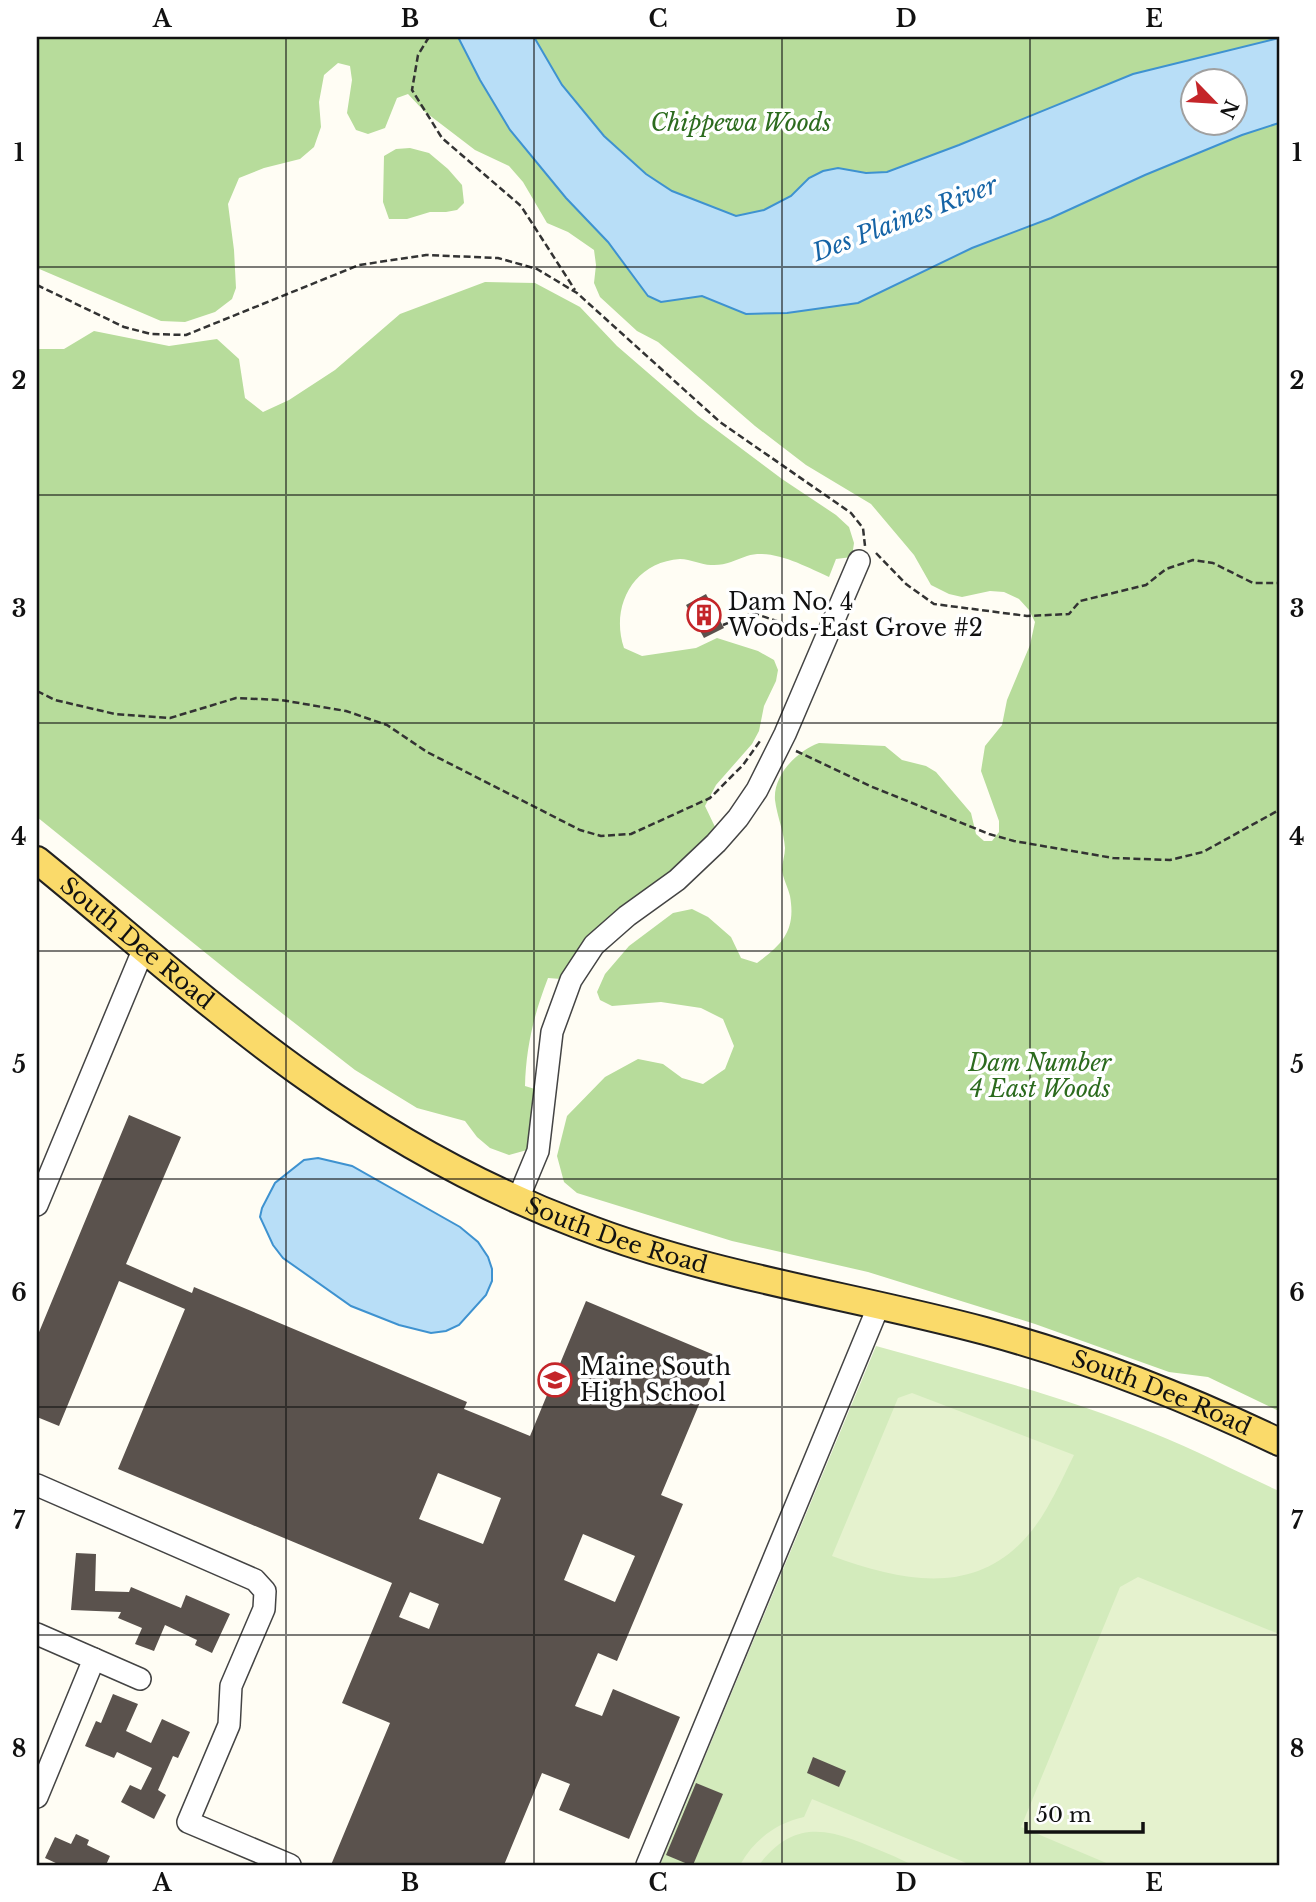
<svg xmlns="http://www.w3.org/2000/svg" width="1316" height="1902" viewBox="0 0 1316 1902" font-family="'Libre Baskerville',serif">
  <style>
    .green { fill: #d3ebbc }
    .forest { fill: #b7dc9b }
    .pitch { fill: #e5f2ce }
    .water { fill: #b8def7; stroke: #3e92d0; stroke-width: 2; fill-rule: evenodd }
    .building { fill: #5a524d; fill-rule: evenodd }
    .lines { fill: none; stroke-linecap: round; stroke-linejoin: round }
    .minor-casing { stroke: #444; stroke-width: 24 }
    .major-casing { stroke: #222; stroke-width: 30 }
    .path { stroke: #333; stroke-width: 2.5; stroke-dasharray: 7 3.5; stroke-linecap: butt }
    .minor { stroke: #fff; stroke-width: 21 }
    .major { stroke: #fada6a; stroke-width: 26 }
    .grid { fill: none; stroke: #111; stroke-width: 2; stroke-opacity: 0.55 }
    .labels { text-anchor: middle; stroke-width: 7; stroke-linejoin: round; paint-order: stroke }
    .park-label { font-size: 23px; font-style: italic; fill: #2c6b1e; stroke: #fff }
    .poi-label { font-size: 23px; fill: #111; stroke: #fff; text-anchor: start }
    .street-label { font-size: 23px; fill: #111; stroke: #fff }
    .water-label { font-size: 24px; font-style: italic; fill: #1664a6; stroke: #fff }
    .neatline { fill: none; stroke: #111; stroke-width: 2.5 }
    .grid-label { font-size: 23px; text-anchor: middle; font-weight: bold; fill: #111 }
  </style>
  <rect width="100%" height="100%" fill="#fffdf4"/>
  <path class="green" d="M876 1346C969 1372 1064 1396 1153 1433 1196 1450 1237 1472 1279 1491V1865H660Z"/>
  <g class="forest">
    <path d="M37 37H458L480 80 510 130 566 198 608 242 648 296 661 302 702 296 746 314 787 313 858 303 972 248 1051 218 1145 175 1242 135 1279 123V1411L1208 1377 1169 1372 1035 1324 868 1272 732 1241 577 1193 564 1182 557 1156 567 1116 605 1077 638 1059 663 1064 682 1078 703 1084 725 1069 734 1046 723 1019 701 1008 661 1002 612 1006 600 1000 597 992 605 974 629 946 673 913 692 909 708 917 731 937 741 958 757 963C783 944 796 930 790 896 788 887 783 879 782 870 782 863 785 855 785 848 784 832 777 816 775 800 773 775 797 751 819 743L885 746 902 760 926 766 936 772 971 813 976 834 984 841H992L999 832V821L981 771 985 746 1002 725 1007 700 1030 645 1035 622 1029 610 1019 599 1004 592 990 591 962 597 949 594 931 585 914 555 871 504 806 465 755 426 658 342 637 331 600 297 594 283 596 265 594 250 568 232 547 223 523 182 509 166 475 150 424 111 408 94 397 98 385 128 368 134 356 130 347 113 352 80 350 66 338 63 324 75 319 102 321 127 314 147 300 159 264 168 239 178 228 204 234 250 236 288 232 299 215 312 185 322 161 321 37 268Z"/>
    <path d="M534 37H1279V38L1133 74 959 145 887 172 866 173 838 168 809 178 791 196 764 210 735 216 672 191 646 174 604 136 562 85Z"/>
    <path d="M410 148 429 153 448 169 462 185 464 203 457 210 446 212H430L407 219H389L383 202 384 156 396 149Z"/>
    <path d="M485 282 535 283 580 307 617 346 698 416 782 479 836 515 849 527 854 543 852 557 836 559 829 577C806 567 773 548 747 556 735 560 725 566 711 565 701 565 691 559 680 559 633 562 610 607 624 648L642 656 696 648 717 638 758 651 774 660 778 670 776 681 764 706 759 731 752 744 716 785 705 806 716 829 678 867 601 924 578 952 561 979 548 978C534 1014 526 1047 525 1086L538 1090 533 1137 527 1150 509 1155 490 1148 477 1137 465 1121 417 1108 355 1070 238 979 37 817V349H64L94 331 169 346 217 339 239 359 245 398 263 412 289 400 335 370 400 314Z"/>
  </g>
  <g class="pitch">
    <path d="M912 1393 1074 1455C1065 1473 1057 1491 1047 1508 995 1598 916 1587 832 1556L898 1398Z"/>
    <path d="M1138 1577 1279 1634 1278 1865H1111L1021 1827 1120 1587Z"/>
    <path d="M812 1799 971 1865C954 1865 933 1869 916 1865 908 1864 899 1858 891 1855 841 1834 799 1811 759 1865H740C754 1840 776 1823 804 1817Z"/>
  </g>
  <g class="water">
    <path d="M458 37H534L562 85 604 136 646 174 672 191 736 216 764 210 791 196 809 178 823 171 838 168 866 173 887 172 959 145 1133 74 1279 38V123L1242 135 1145 175 1051 218 972 248 858 303 787 313 746 314 702 296 661 302 648 296 608 242 566 198 510 130 480 80ZM1194 80H1236V122H1194Z"/>
    <path d="M318 1158 352 1166 460 1227 478 1242 488 1257 492 1269V1281L486 1295 459 1325 446 1331 431 1333 399 1325 351 1306 283 1258 273 1245 260 1217 262 1208 275 1183 304 1160Z"/>
  </g>
  <g class="building">
    <path d="M706 594 724 628 704 638 686 605Z"/>
    <path d="M129 1115 181 1137 126 1264 192 1293 194 1287 467 1402 464 1409 530 1436 586 1301 719 1357 661 1495 683 1504 617 1661 598 1653 575 1706 602 1716 613 1689 680 1717 629 1839 559 1810 570 1784 542 1773 504 1865H331L390 1723 342 1703 392 1583 118 1469 185 1309 119 1281 59 1426 37 1417V1337ZM438 1473 501 1498 483 1544 419 1519ZM583 1534 635 1556 615 1602 564 1580ZM410 1592 439 1604 429 1629 399 1617Z"/>
    <path d="M76 1553 96 1554 95 1591 129 1592 131 1587 181 1608 186 1595 230 1614 212 1653 195 1645 197 1640 165 1625 154 1651 135 1644 142 1628 118 1618 121 1612 71 1610Z"/>
    <path d="M113 1694 138 1704 126 1731 151 1743 162 1719 190 1732 178 1758 173 1756 158 1790 166 1795 154 1819 121 1802 130 1785 141 1790 152 1768 117 1752 114 1758 85 1746 96 1721 101 1723Z"/>
    <path d="M813 1757 846 1771 839 1787 807 1773Z"/>
    <path d="M696 1783 723 1794 693 1865H690L666 1855Z"/>
    <path d="M76 1834 89 1840 87 1845 110 1856 106 1865H60L45 1858 55 1837 71 1844Z"/>
  </g>
  <g class="lines">
    <defs>
      <g id="minor">
        <path d="M518 1199 538 1151 552 1032 571 980 594 945 627 916 677 880 716 843 738 818 757 790 785 734 859 561"/>
        <path d="M37 1205 144 948"/>
        <path d="M37 1485 255 1580 265 1591 264 1609 231 1686 229 1725 188 1822 290 1865"/>
        <path d="M37 1634 140 1679"/>
        <path d="M37 1797 94 1659"/>
        <path d="M647 1865 879 1305"/>
      </g>
      <g id="major">
        <path id="s1" d="M37 860C127 933 214 1012 309 1079 392 1138 484 1189 579 1225 710 1276 850 1295 985 1331 1086 1358 1185 1397 1279 1442"/>
      </g>
    </defs>
    <use href="#minor" class="minor-casing"/>
    <use href="#major" class="major-casing"/>
    <g class="path">
      <path d="M429 37 418 55 412 90 442 138 521 206 575 290"/>
      <path d="M37 285 124 327 151 334 186 335 359 265 426 255 498 258 537 269 577 293 720 422 851 513 863 528 865 546"/>
      <path d="M876 553 906 584 934 604 1027 616 1069 614 1080 601 1146 585 1166 569 1193 560 1213 563 1253 583H1279"/>
      <path d="M723 625 753 613 809 632"/>
      <path d="M37 691 55 700 115 714 170 718 236 698 281 700 346 711 387 725 427 752 580 830 601 836 631 834 710 798 743 765 760 741"/>
      <path d="M796 751 870 786 989 834 1014 841 1113 858 1170 860 1203 852 1279 810"/>
    </g>
    <use href="#minor" class="minor"/>
    <use href="#major" class="major"/>
  </g>
  <path class="grid" d="M286 37V1865M534 37V1865M782 37V1865M1030 37V1865M37 267H1279M37 495H1279M37 723H1279M37 951H1279M37 1179H1279M37 1407H1279M37 1635H1279"/>
  <defs>
    <symbol id="building-ring" viewBox="-11 -11 22 22"><circle r="9.5" fill="#fff" stroke="#c42529" stroke-width="1.5"/><path d="M-4-6H4V6H1V3H-1V6H-4ZM-2.5-4.3h1.7v1.8h-1.7ZM.8-4.3h1.7v1.8H.8ZM-2.5-1h1.7V.8h-1.7ZM.8-1h1.7V.8H.8Z" fill="#c42529"/></symbol>
    <symbol id="school-ring" viewBox="-11 -11 22 22"><circle r="9.5" fill="#fff" stroke="#c42529" stroke-width="1.5"/><path d="M0-5L7-2L0 1L-7-2ZM-4 1L0 2.5L4 1V4Q0 6-4 4Z" fill="#c42529"/></symbol>
  </defs>
  <g fill-rule="evenodd">
    <use href="#building-ring" x="685" y="596" width="38" height="38"/>
    <use href="#school-ring" x="536" y="1361" width="38" height="38"/>
  </g>
  <g class="labels">
    <g class="park-label">
      <text x="741" y="131">Chippewa Woods</text>
      <text x="1040" y="1071">Dam Number<tspan x="1040" dy="26">4 East Woods</tspan></text>
    </g>
    <g class="poi-label">
      <text x="728" y="610">Dam No. 4<tspan x="728" dy="26">Woods-East Grove #2</tspan></text>
      <text x="580" y="1375">Maine South<tspan x="580" dy="26">High School</tspan></text>
    </g>
    <g class="street-label">
      <text dy="8" stroke="none"><textPath href="#s1" startOffset="130">South Dee Road</textPath></text>
      <text dy="8" stroke="none"><textPath href="#s1" startOffset="696">South Dee Road</textPath></text>
      <text dy="8" stroke="none"><textPath href="#s1" startOffset="1264">South Dee Road</textPath></text>
    </g>
    <g class="water-label">
      <text transform="translate(905 219) rotate(-21)" y="8">Des Plaines River</text>
    </g>
  </g>
  <rect width="1316" height="1902" fill="none" stroke="#ffffff" stroke-width="77"/>
  <g transform="translate(1214 102) rotate(115)"><circle r="33" fill="#ffffff" stroke="#a0a0a0" stroke-width="2"/>
  <path d="M0-5L12 26L0 18L-12 26Z" fill="#c42529"/>
  <text y="-10" font-size="19" font-weight="bold" text-anchor="middle" fill="#111111">N</text>
  </g>
  <path d="M1026 1822v10h117v-10" fill="none" stroke="#111111" stroke-width="3.5"/>
  <text x="1036" y="1822" font-size="21" fill="#111111" stroke="#ffffff" stroke-width="5" paint-order="stroke">50 m</text>
  <rect x="38" y="38" width="1240" height="1826" class="neatline"/>
  <g class="grid-label">
    <text x="162" y="27">A</text>
    <text x="410" y="27">B</text>
    <text x="658" y="27">C</text>
    <text x="906" y="27">D</text>
    <text x="1154" y="27">E</text>
    <text x="19" y="161">1</text>
    <text x="1297" y="161">1</text>
    <text x="19" y="389">2</text>
    <text x="1297" y="389">2</text>
    <text x="19" y="617">3</text>
    <text x="1297" y="617">3</text>
    <text x="19" y="845">4</text>
    <text x="1297" y="845">4</text>
    <text x="19" y="1073">5</text>
    <text x="1297" y="1073">5</text>
    <text x="19" y="1301">6</text>
    <text x="1297" y="1301">6</text>
    <text x="19" y="1529">7</text>
    <text x="1297" y="1529">7</text>
    <text x="19" y="1757">8</text>
    <text x="1297" y="1757">8</text>
    <text x="162" y="1891">A</text>
    <text x="410" y="1891">B</text>
    <text x="658" y="1891">C</text>
    <text x="906" y="1891">D</text>
    <text x="1154" y="1891">E</text>
  </g>
</svg>
